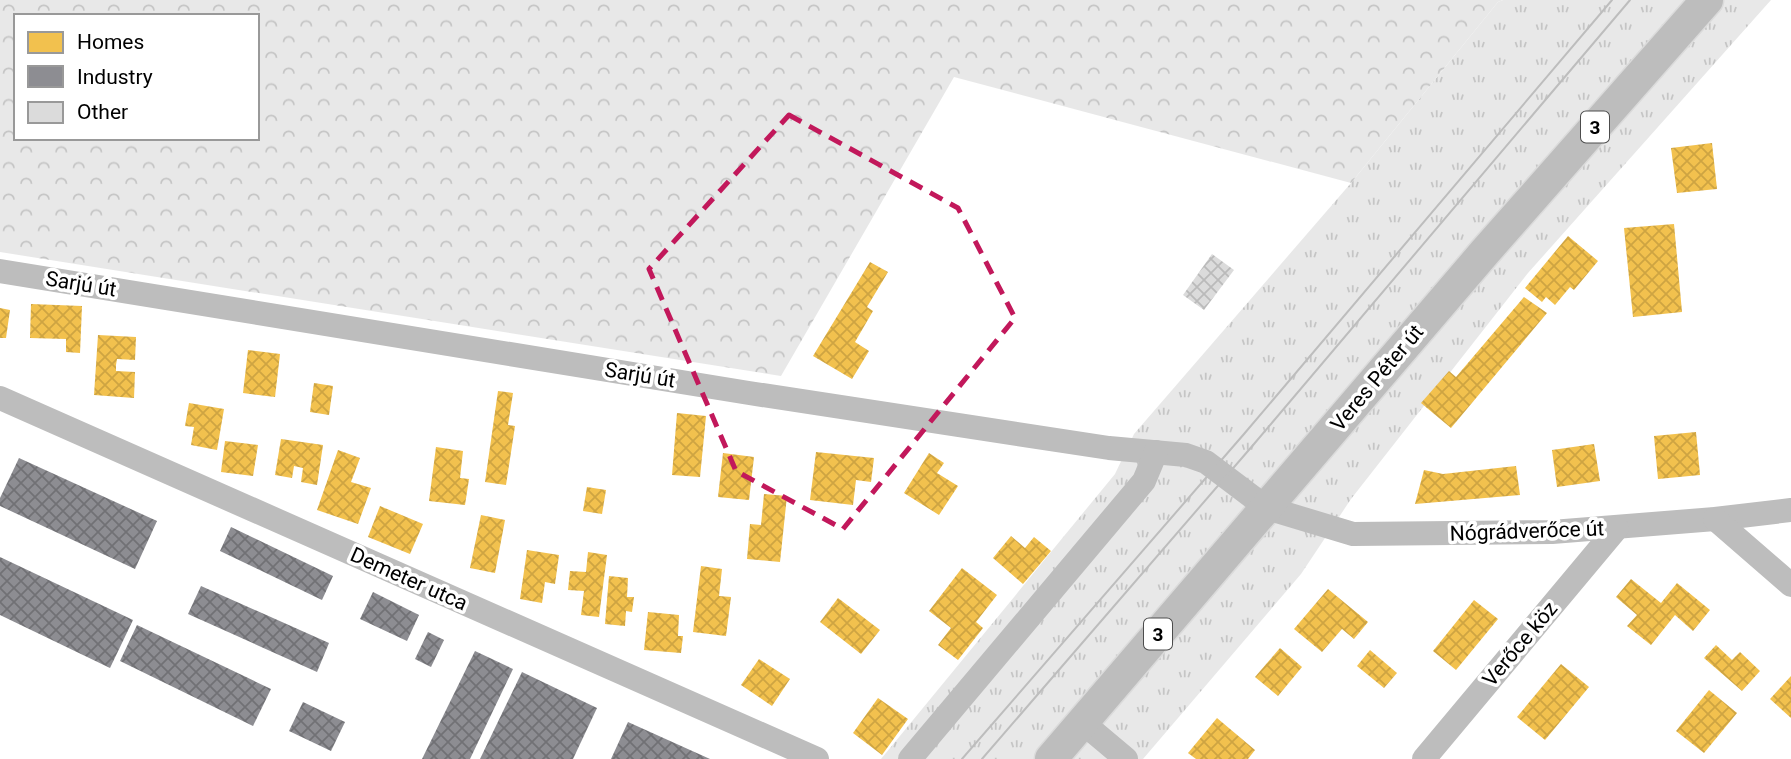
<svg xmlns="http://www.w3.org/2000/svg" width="1791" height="759" viewBox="0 0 1791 759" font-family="Roboto,sans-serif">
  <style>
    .grass { fill: url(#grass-tufts) }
    .forest { fill: url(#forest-crowns); fill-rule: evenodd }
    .homes { fill: url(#homes-cross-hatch) }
    .industry { fill: url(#industry-cross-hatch) }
    .building { fill: url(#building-cross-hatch) }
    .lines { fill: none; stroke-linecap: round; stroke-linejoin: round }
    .major-casing { stroke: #dbdbdb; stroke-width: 35 }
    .minor { stroke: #bdbdbd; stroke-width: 24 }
    .major { stroke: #bdbdbd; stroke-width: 32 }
    .tram { stroke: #bdbdbd; stroke-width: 2 }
    .marked { fill: none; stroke: #c2185b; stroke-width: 5; stroke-dasharray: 14 9; stroke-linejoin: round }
    .labels { text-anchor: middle; stroke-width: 7; stroke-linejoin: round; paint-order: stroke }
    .shield { fill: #fff; stroke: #4c4c4c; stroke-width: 2 }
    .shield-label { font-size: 19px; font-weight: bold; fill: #000 }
    .street-label { font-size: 21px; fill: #000; stroke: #fff }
  </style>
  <defs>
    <pattern id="grass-tufts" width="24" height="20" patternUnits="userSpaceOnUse" patternTransform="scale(1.75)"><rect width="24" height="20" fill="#e8e8e8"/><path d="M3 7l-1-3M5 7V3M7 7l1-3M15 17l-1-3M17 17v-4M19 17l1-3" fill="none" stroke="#c5c5c5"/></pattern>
    <pattern id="forest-crowns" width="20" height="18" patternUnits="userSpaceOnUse" patternTransform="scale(1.75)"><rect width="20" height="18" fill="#e8e8e8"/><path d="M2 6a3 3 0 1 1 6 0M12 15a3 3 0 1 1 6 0" fill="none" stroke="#c5c5c5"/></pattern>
    <pattern id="homes-cross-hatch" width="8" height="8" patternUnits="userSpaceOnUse" patternTransform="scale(1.75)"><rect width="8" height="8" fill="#f2c14e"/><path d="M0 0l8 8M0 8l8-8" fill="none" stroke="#cea442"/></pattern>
    <pattern id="industry-cross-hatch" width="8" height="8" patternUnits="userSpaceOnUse" patternTransform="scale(1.75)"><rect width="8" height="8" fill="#8d8d92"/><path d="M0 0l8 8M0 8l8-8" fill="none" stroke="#717175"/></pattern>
    <pattern id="building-cross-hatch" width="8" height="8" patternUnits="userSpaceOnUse" patternTransform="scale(1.75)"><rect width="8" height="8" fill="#dbdbdb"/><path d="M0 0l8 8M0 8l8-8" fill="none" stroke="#bababa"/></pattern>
  </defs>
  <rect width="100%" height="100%" fill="#fff"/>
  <path class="grass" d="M1503 0H1771L1528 273 1351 499 1301 574 1143 759H881L1115 474 1134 434 1351 183 1498 2Z"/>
  <path class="forest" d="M0 0H1503L1498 2 1351 183 954 77 781 376 0 252ZM16 16H257V138H16Z"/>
  <g class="homes">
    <path d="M1712 143 1717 189 1677 193 1671 148Z"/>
    <path d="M1674 224 1682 312 1633 317 1624 228Z"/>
    <path d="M1568 236 1598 261 1574 290 1570 287 1555 305 1546 297 1542 302 1525 288Z"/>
    <path d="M870 262 888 272 867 307 873 311 855 342 869 351 852 379 813 356Z"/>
    <path d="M1524 297 1547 313 1451 428 1421 403 1449 371 1456 377Z"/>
    <path d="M31 304 82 306 80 353 66 352V339L30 338Z"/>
    <path d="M0 308 10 310 6 338H0Z"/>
    <path d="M98 335 136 337 135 360 117 359 116 365V371L135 372 134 398 94 395Z"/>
    <path d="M248 350 280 354 275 397 243 393Z"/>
    <path d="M314 383 333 386 329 415 310 412Z"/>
    <path d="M498 391 513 393 508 425 515 426 506 485 485 482Z"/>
    <path d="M189 403 224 409 217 450 191 445 194 427 185 426Z"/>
    <path d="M677 413 706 416 700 477 672 475Z"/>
    <path d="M1696 432 1700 475 1658 479 1654 436Z"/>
    <path d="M281 439 323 445 317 485 301 482 303 468 294 466 292 478 275 475Z"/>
    <path d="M225 441 258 445 253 476 221 472Z"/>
    <path d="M1594 444 1600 481 1557 487 1552 450Z"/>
    <path d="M436 447 463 451 460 478 469 479 465 505 429 501Z"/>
    <path d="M338 450 360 458 351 482 371 488 358 524 317 510Z"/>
    <path d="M816 452 874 458 871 482 856 480 853 505 810 500Z"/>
    <path d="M723 453 754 457 749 500 718 497Z"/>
    <path d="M929 453 944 463 937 473 958 486 939 515 904 493Z"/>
    <path d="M1516 466 1520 495 1415 504 1424 470 1443 474Z"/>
    <path d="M587 487 606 490 602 514 583 511Z"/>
    <path d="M764 494 787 496 780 562 747 559 750 524 761 525Z"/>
    <path d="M380 506 423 524 410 554 368 537Z"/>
    <path d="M481 515 505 520 495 573 470 568Z"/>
    <path d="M1011 536 1025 548 1034 537 1051 551 1023 584 993 558Z"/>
    <path d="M527 550 559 555 555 584 545 582 542 603 520 599Z"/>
    <path d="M588 552 607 555 599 617 581 615 584 591 568 590 570 571 586 572Z"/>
    <path d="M701 566 722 569 719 596 731 597 726 636 693 632Z"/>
    <path d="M962 568 997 595 976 622 983 628 958 660 938 645 951 628 929 611Z"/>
    <path d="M609 576 628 578 627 597H634L632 612 626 611 625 626 605 624Z"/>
    <path d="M1631 579 1661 603 1677 583 1710 610 1693 631 1675 615 1651 645 1627 626 1637 615 1616 597Z"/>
    <path d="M1328 589 1368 622 1354 639 1342 629 1322 652 1294 629Z"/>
    <path d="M838 598 880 630 861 654 820 622Z"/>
    <path d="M1474 600 1498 619 1456 670 1433 651Z"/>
    <path d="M648 612 679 615 678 636H683L681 653 644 650Z"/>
    <path d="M1716 645 1732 660 1740 652 1760 671 1742 691 1704 658Z"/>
    <path d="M1280 648 1302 667 1278 696 1255 677Z"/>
    <path d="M1370 650 1397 673 1384 688 1357 666Z"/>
    <path d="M759 659 790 679 772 706 741 685Z"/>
    <path d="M1561 664 1589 687 1545 740 1517 717Z"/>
    <path d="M1791 676V718L1770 699Z"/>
    <path d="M1709 690 1737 713 1704 753 1676 731Z"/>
    <path d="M878 698 908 719 882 755 853 733Z"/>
    <path d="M1217 718 1255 750 1248 759H1196L1188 753Z"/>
  </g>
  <g class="industry">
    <path d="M19 458 157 521 135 569 0 506V498Z"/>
    <path d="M231 527 333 576 322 600 220 551Z"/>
    <path d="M0 557 133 620 110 668 0 615Z"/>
    <path d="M201 586 329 643 317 672 188 614Z"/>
    <path d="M373 592 419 615 407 641 360 619Z"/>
    <path d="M137 625 271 689 253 726 120 661Z"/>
    <path d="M428 632 444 640 431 667 415 659Z"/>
    <path d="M475 651 513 669 470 759H422Z"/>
    <path d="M522 672 597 708 573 759H480Z"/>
    <path d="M303 702 345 722 331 751 289 731Z"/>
    <path d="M628 722 710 759H611Z"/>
  </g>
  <path class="building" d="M1212 254 1234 270 1204 310 1183 295Z"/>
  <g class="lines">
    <defs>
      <path id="major" d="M1051 759 1484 253 1707 0"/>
    </defs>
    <use href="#major" class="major-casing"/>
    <g class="minor">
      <path d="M0 271 749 393 1109 448 1186 455 1206 462 1267 508 1353 534 1552 532 1715 519 1791 510"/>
      <path d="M0 398 817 759"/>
      <path d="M1715 519 1791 585"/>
      <path d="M1082 722 1126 759"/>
      <path d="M910 759 1144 481 1156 452"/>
      <path d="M1424 759 1617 528"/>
    </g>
    <use href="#major" class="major"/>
    <g class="tram">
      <path d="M962 759 1244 434 1612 0"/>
      <path d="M982 759 1254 444 1630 0"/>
    </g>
  </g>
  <path class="marked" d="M789 115 958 208 1015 318 843 529 736 471 649 269Z"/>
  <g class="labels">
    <g class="shield">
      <rect x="1581" y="111.5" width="28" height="31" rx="5"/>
      <rect x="1144" y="618.5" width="28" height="31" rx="5"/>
    </g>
    <g class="shield-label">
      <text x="1595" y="134">3</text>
      <text x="1158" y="641">3</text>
    </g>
    <g class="street-label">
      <text transform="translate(81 284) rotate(9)" y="7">Sarjú út</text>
      <text transform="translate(640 375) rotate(9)" y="7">Sarjú út</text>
      <text transform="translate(1377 378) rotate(-50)" y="7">Veres Péter út</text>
      <text transform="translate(1527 531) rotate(-2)" y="7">Nógrádverőce út</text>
      <text transform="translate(409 579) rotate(24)" y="7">Demeter utca</text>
      <text transform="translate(1520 644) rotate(-50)" y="7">Verőce köz</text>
    </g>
  </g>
  <rect x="14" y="14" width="245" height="126" fill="#ffffff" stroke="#999999" stroke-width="2"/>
  <rect x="28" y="32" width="35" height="21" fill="#f2c14e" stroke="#999999" stroke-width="2"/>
  <text x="77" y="49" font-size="21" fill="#000000">Homes</text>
  <rect x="28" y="66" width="35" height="21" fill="#8d8d92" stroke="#999999" stroke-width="2"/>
  <text x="77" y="84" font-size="21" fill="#000000">Industry</text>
  <rect x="28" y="102" width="35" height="21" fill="#dbdbdb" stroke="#999999" stroke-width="2"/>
  <text x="77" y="119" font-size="21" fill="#000000">Other</text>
</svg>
